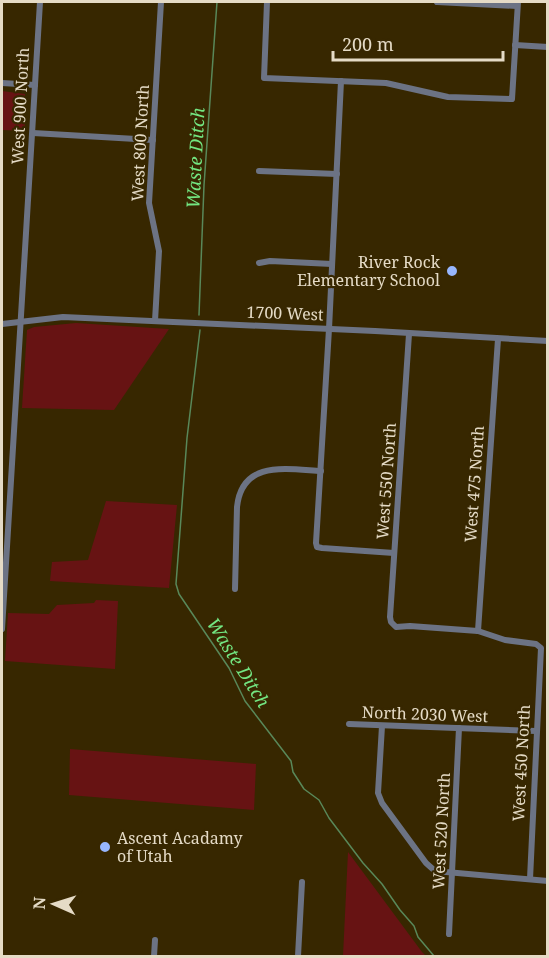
<svg xmlns="http://www.w3.org/2000/svg" width="549" height="958" viewBox="0 0 549 958" font-family="'Noto Serif',serif">
  <style>
    .green { fill: #671313 }
    .lines { fill: none; stroke-linecap: round; stroke-linejoin: round }
    .stream { stroke: #598859; stroke-width: 1.5 }
    .minor { stroke: #6c7384; stroke-width: 6 }
    .poi-dot { fill: #97b6fd; stroke: #372700; stroke-width: 2 }
    .labels { text-anchor: middle; stroke-width: 4.5; stroke-linejoin: round; paint-order: stroke }
    .street-label { font-size: 16px; fill: #e5dbc6; stroke: #372700 }
    .poi-label { font-size: 16px; fill: #e5dbc6; stroke: #372700; text-anchor: end }
    .water-label { font-size: 18px; font-style: italic; fill: #73e681; stroke: #372700 }
  </style>
  <rect width="100%" height="100%" fill="#372700"/>
  <g class="green">
    <path d="M2 91 25 94V131L2 130Z"/>
    <path d="M76 323 169 329 114 410 22 408 27 330 34 327Z"/>
    <path d="M106 501 177 505 169 588 50 581 52 562 88 560Z"/>
    <path d="M96 600 118 601 115 669 5 661 8 613 49 614 57 605 94 603Z"/>
    <path d="M70 749 256 764 254 810 69 795Z"/>
    <path d="M348 852 422 952 426 956H343Z"/>
  </g>
  <g class="lines">
    <g class="stream">
      <path d="M199 315 204 185 217 2"/>
      <path d="M200 330 187 438 176 584 179 594 229 668 245 701 291 761 293 772 304 789 319 800 329 818 363 863 382 884 400 910 414 926 418 937 434 956"/>
    </g>
    <g class="minor">
      <path d="M267 2 264 78 386 83 448 97 512 99 518 2"/>
      <path d="M437 2 517 6"/>
      <path d="M515 45 548 47"/>
      <path d="M341 81 329 329 316 543 317 547 322 548 394 553"/>
      <path d="M2 83 35 85"/>
      <path d="M33 133 153 140"/>
      <path d="M259 171 337 174"/>
      <path d="M259 263 270 261 332 264"/>
      <path d="M155 321 159 251 149 203 161 2"/>
      <path d="M2 324 63 317 375 331 548 341"/>
      <path d="M409 334 390 617 391 622 396 627 410 626 478 631 505 640 536 644 541 648 530 879"/>
      <path d="M235 589 237 507C242 460 286 469 321 471"/>
      <path d="M2 629 40 2"/>
      <path d="M478 631 498 339"/>
      <path d="M349 724 536 731"/>
      <path d="M382 726 378 793 382 803 426 863 435 871 548 881"/>
      <path d="M449 934 459 728"/>
      <path d="M154 956 155 940"/>
      <path d="M298 956 302 882"/>
    </g>
  </g>
  <g class="poi-dot">
    <circle cx="452" cy="271" r="6"/>
    <circle cx="105" cy="847" r="6"/>
  </g>
  <g class="labels">
    <g class="street-label">
      <text transform="translate(20 106) rotate(-87)" y="6">West 900 North</text>
      <text transform="translate(140 143) rotate(-87)" y="6">West 800 North</text>
      <text transform="translate(285 313) rotate(2)" y="6">1700 West</text>
      <text transform="translate(386 481) rotate(-86)" y="6">West 550 North</text>
      <text transform="translate(474 484) rotate(-86)" y="6">West 475 North</text>
      <text transform="translate(425 714) rotate(2)" y="6">North 2030 West</text>
      <text transform="translate(521 763) rotate(-87)" y="6">West 450 North</text>
      <text transform="translate(441 831) rotate(-87)" y="6">West 520 North</text>
    </g>
    <g class="poi-label">
      <text x="440" y="268">River Rock<tspan x="440" dy="18">Elementary School</tspan></text>
      <text x="117" y="844" text-anchor="start">Ascent Acadamy<tspan x="117" dy="18">of Utah</tspan></text>
    </g>
    <g class="water-label">
      <text transform="translate(196 158) rotate(-87)" y="6">Waste Ditch</text>
      <text transform="translate(238 663) rotate(58)" y="6">Waste Ditch</text>
    </g>
  </g>
  <rect width="549" height="958" fill="none" stroke="#e5dbc6" stroke-width="6"/>
  <g transform="translate(54 904) rotate(273)" stroke="#372700" stroke-width="4.5" paint-order="stroke">
  <path d="M0-4.5L10 22L0 15L-10 22Z" fill="#e5dbc6"/>
  <text y="-9" font-size="16" font-weight="bold" text-anchor="middle" fill="#e5dbc6">N</text>
  </g>
  <path d="M333 51v9h170v-9" fill="none" stroke="#e5dbc6" stroke-width="3"/>
  <text x="342" y="51" font-size="18" fill="#e5dbc6" stroke="#372700" stroke-width="4.5" paint-order="stroke">200 m</text>
</svg>
